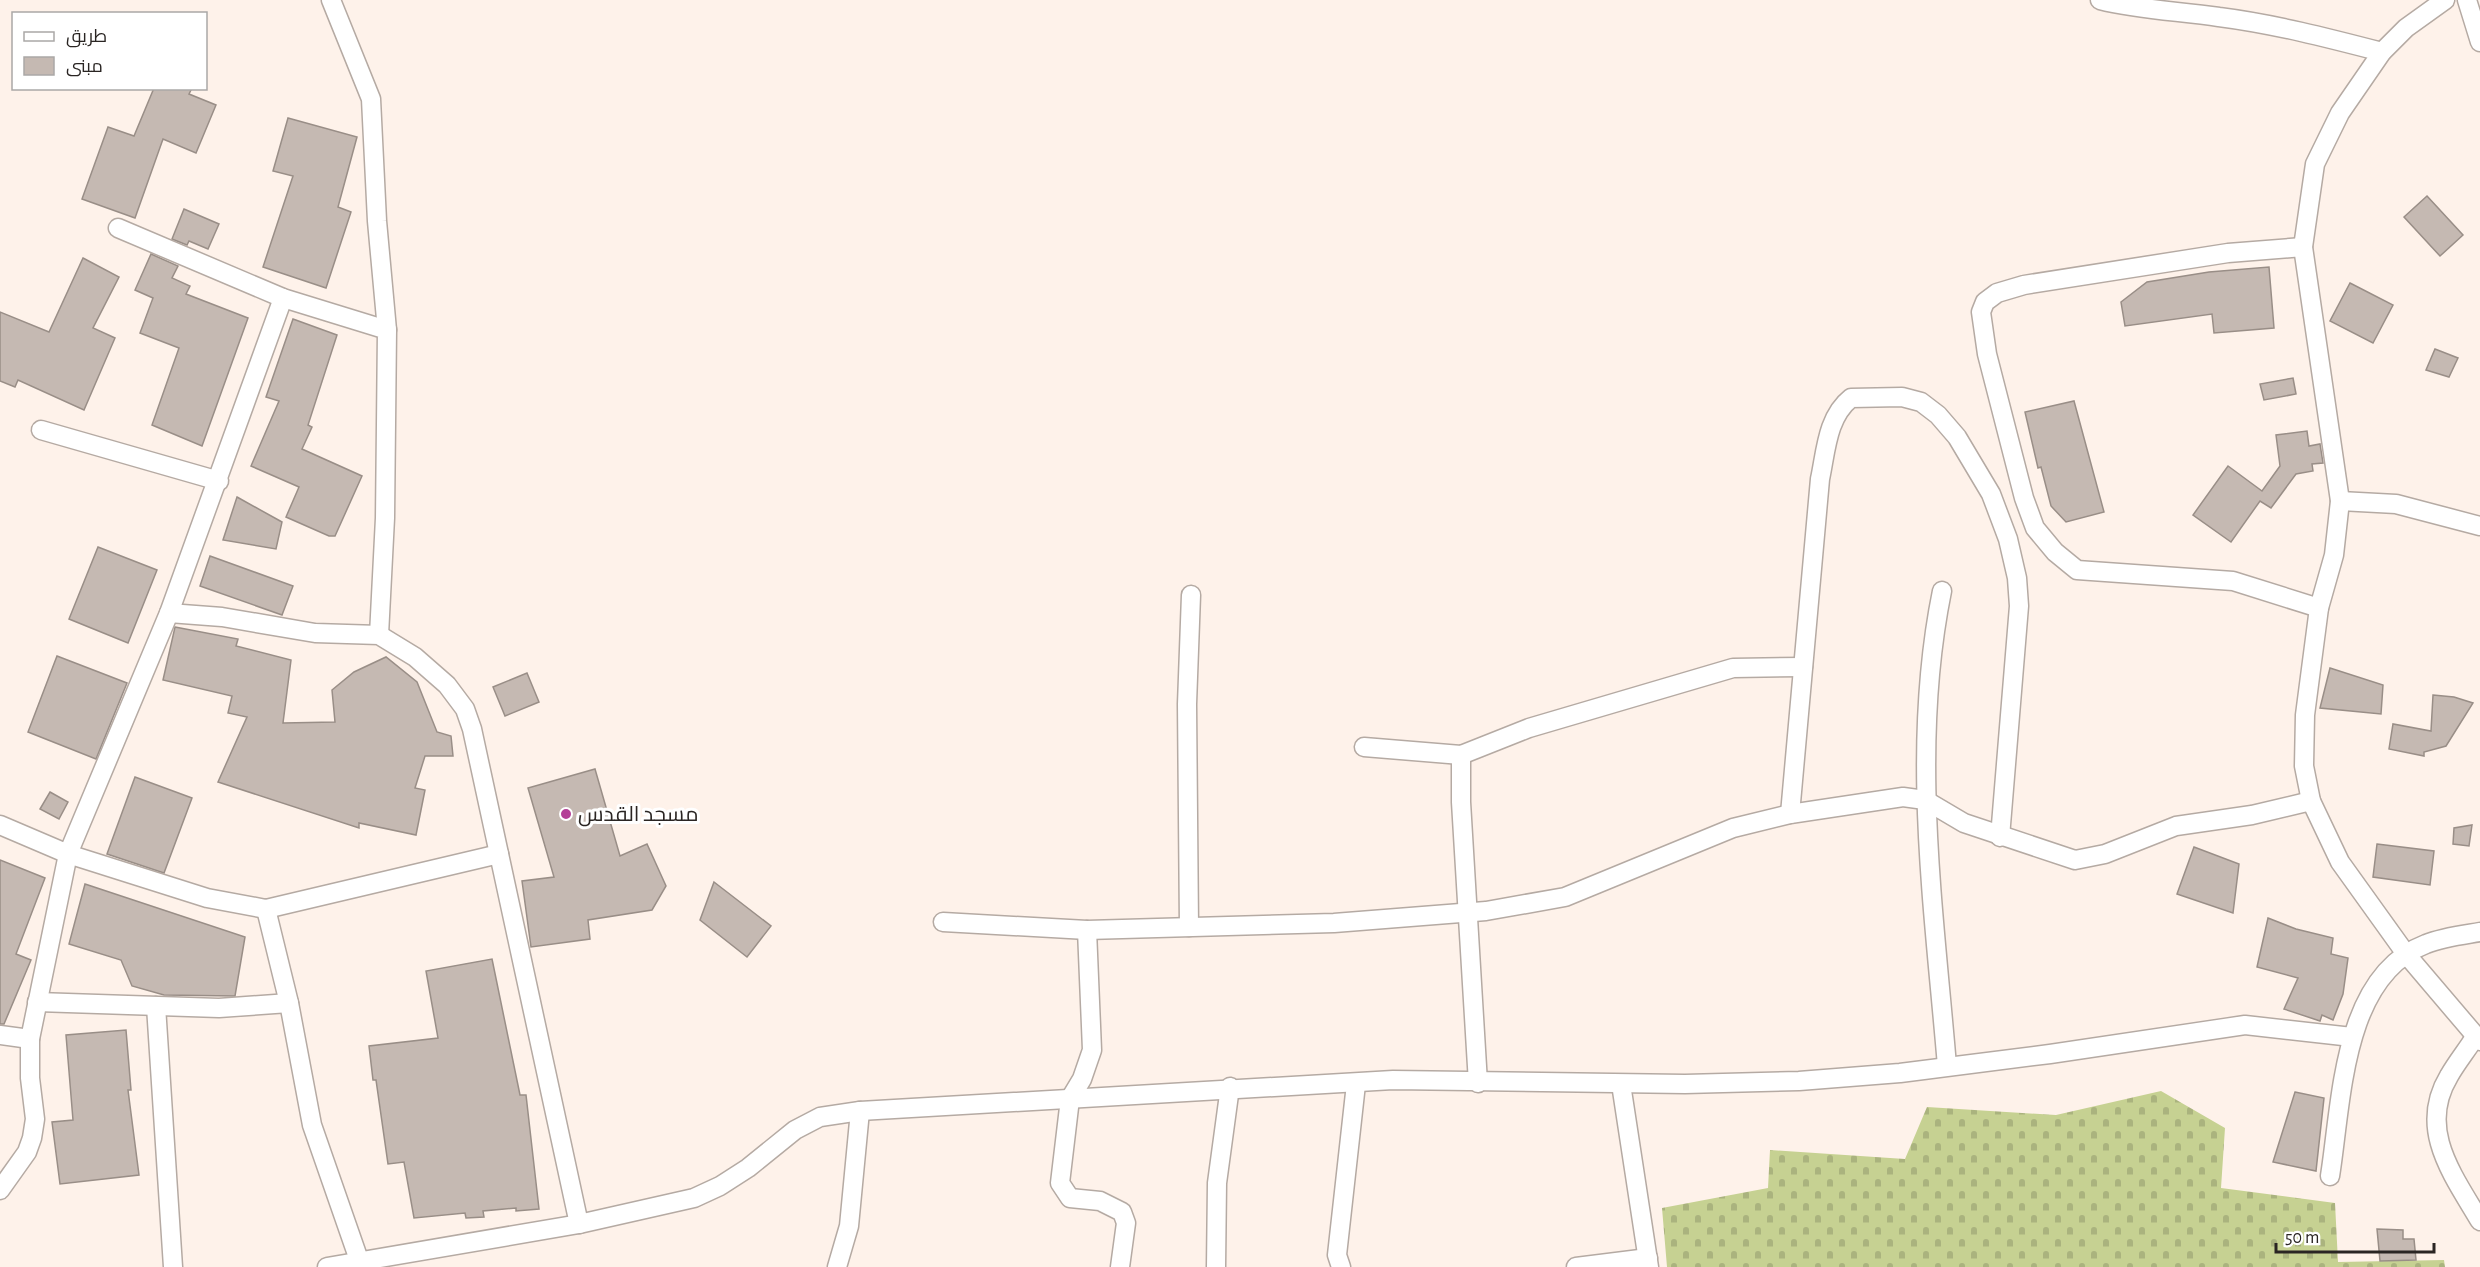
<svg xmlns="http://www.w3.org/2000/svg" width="2480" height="1267" viewBox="0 0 2480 1267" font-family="'Alegreya Sans',Cairo,sans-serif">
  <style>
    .cemetery { fill: url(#cemetery-stones) }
    .building { fill: #c5b9b2; stroke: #998e87; stroke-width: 1.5 }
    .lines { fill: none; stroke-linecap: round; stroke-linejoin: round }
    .street-casing { stroke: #b5aaa3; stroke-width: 21 }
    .street { stroke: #fff; stroke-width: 18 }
    .poi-dot { fill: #b43f97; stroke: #fff; stroke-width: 2 }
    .labels { text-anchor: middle; stroke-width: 6; stroke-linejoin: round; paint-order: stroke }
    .poi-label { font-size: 21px; fill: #2a2523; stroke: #fff; text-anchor: start }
  </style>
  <defs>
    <pattern id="cemetery-stones" width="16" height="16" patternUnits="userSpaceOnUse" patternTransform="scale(1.5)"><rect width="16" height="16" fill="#c6d192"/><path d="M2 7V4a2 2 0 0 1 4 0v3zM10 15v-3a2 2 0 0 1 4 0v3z" fill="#aab37e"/></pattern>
  </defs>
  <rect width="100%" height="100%" fill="#fef2ea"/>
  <path class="cemetery" d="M2161 1091 2225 1128 2221 1188 2335 1203 2338 1262 2444 1260 2445 1267H1667L1662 1208 1768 1188 1770 1150 1905 1159 1927 1107 2056 1115Z"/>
  <g class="building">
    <path d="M154 88H192L189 94 216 105 196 153 163 139 135 218 82 199 108 127 134 136Z"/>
    <path d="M288 118 357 137 338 207 351 212 326 288 263 267 293 176 273 171Z"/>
    <path d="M2427 196 2463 235 2440 256 2404 217Z"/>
    <path d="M184 209 219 224 208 249 189 241 187 245 172 239Z"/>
    <path d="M151 254 178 266 172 278 190 286 186 294 248 318 202 446 152 425 179 348 140 333 153 298 135 290Z"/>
    <path d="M83 258 119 277 93 328 115 338 84 410 18 380 15 387 0 381V312L49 332Z"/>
    <path d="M2269 267 2274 328 2214 333 2212 314 2125 326 2121 302 2147 282 2209 272Z"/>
    <path d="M2350 283 2393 305 2373 343 2330 321Z"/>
    <path d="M293 319 337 335 308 425 312 427 302 449 362 476 335 536H329L286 517 299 487 251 466 279 401 266 397Z"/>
    <path d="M2435 349 2458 358 2449 377 2426 370Z"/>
    <path d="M2293 378 2296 394 2264 400 2260 384Z"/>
    <path d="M2074 401 2104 512 2066 522 2051 506 2041 467 2038 468 2025 412Z"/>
    <path d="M2307 431 2309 446 2320 444 2323 463 2312 464 2313 471 2296 474 2271 508 2260 501 2231 542 2193 515 2228 466 2262 491 2280 466 2276 435Z"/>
    <path d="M237 497 282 522 276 549 223 540Z"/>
    <path d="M98 547 157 570 128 643 69 619Z"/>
    <path d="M210 556 293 586 282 615 200 586Z"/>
    <path d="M175 627 238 639 236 646 291 660 283 723 335 722 332 690 354 672 386 657 417 682 437 732 451 736 453 756H425L415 788 425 790 416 835 359 823V828L218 782 247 717 228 713 232 696 163 680Z"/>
    <path d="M57 656 127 683 96 759 28 732Z"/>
    <path d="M2330 668 2383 685 2381 714 2320 708Z"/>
    <path d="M527 673 539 702 505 716 493 687Z"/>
    <path d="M2433 695 2454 697 2473 703 2446 746 2424 752V756L2389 749 2393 724 2431 731Z"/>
    <path d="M595 769 620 856 647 844 666 886 652 910 588 920 590 939 531 947 522 881 554 877 528 788Z"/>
    <path d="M135 777 192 798 164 873 107 854Z"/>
    <path d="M50 792 68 802 59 819 40 809Z"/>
    <path d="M2472 825 2469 846 2453 844 2454 828Z"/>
    <path d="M2377 844 2434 851 2430 885 2373 877Z"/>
    <path d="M2194 847 2239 864 2233 913 2177 894Z"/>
    <path d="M0 860 45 878 16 954 31 960 4 1024H0Z"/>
    <path d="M714 882 771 926 747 957 700 920Z"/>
    <path d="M85 884 245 937 235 996 164 995 132 986 121 960 69 944Z"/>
    <path d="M2268 918 2296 929 2333 938 2331 954 2348 958 2343 994 2333 1020 2322 1015 2320 1021 2284 1009 2298 978 2257 967Z"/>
    <path d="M492 959 520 1095H526L539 1209 516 1211V1208L483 1211 484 1217 466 1218 465 1213 414 1218 404 1162 388 1164 376 1080H373L369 1046 438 1038 426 971Z"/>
    <path d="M126 1030 131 1090H128L139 1175 60 1184 52 1122 73 1120 66 1035Z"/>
    <path d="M2295 1092 2324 1098 2316 1171 2273 1162Z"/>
    <path d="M2377 1229 2403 1230V1239H2414L2416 1260 2380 1261Z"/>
  </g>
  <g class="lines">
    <defs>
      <g id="street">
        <path d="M331 0 371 99 377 221 387 330"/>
        <path d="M2100 0C2139 10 2179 11 2219 17 2274 24 2328 38 2382 52"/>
        <path d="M2445 0 2406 28 2382 52 2340 113 2315 164 2303 247 2340 501 2334 555 2319 608 2305 715 2304 766 2311 801 2340 862 2406 954 2480 1041"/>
        <path d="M2467 0 2480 42"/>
        <path d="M118 228 283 298 387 330 385 518 379 635"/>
        <path d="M2303 247 2228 253 2024 285 1997 293 1985 302 1981 312 1987 354 2024 498 2035 528 2055 552 2077 570 2233 581 2319 608"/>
        <path d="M41 430 219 481"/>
        <path d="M2340 501 2396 504 2480 526"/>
        <path d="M1942 591C1910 748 1934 909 1947 1066"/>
        <path d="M169 613 222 617 315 633 379 635 415 657 447 685 465 709 472 729 579 1224"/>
        <path d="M1364 747 1461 755 1529 728 1733 668 1803 667"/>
        <path d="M1461 755V802L1478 1083"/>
        <path d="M1790 814 1820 479C1826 451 1827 417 1851 398L1902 397 1921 402 1938 415 1957 437 1991 494 2008 539 2017 578 2019 606 2000 837"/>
        <path d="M0 825 68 854 207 898 266 909 499 854"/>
        <path d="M266 909 289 1003 312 1125 359 1260"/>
        <path d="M943 922 1087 930 1334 923 1486 911 1565 897 1733 828 1790 814 1903 797 1925 800 1964 823 2075 860 2105 854 2176 826 2252 815 2311 801"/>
        <path d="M1189 927 1187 704 1191 595"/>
        <path d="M1087 930 1092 1050 1082 1079 1070 1099 1060 1183 1070 1198 1100 1201 1122 1212 1126 1223 1120 1267"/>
        <path d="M37 1002 219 1008 289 1003"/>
        <path d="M156 1006 173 1267"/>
        <path d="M0 1035 30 1039"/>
        <path d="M2475 1037C2467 1050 2457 1062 2449 1076 2417 1129 2453 1175 2480 1221"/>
        <path d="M1621 1084 1649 1267"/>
        <path d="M2330 1176C2342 1101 2342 976 2426 944 2443 937 2462 935 2480 932"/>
        <path d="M0 1190 27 1152 32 1138 35 1119 30 1078V1039L68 854 169 613 283 298"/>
        <path d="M327 1267 579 1224 694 1198 720 1186 748 1168 795 1130 820 1117 860 1111 1393 1080 1685 1084 1799 1081 1900 1073 2050 1054 2245 1025 2352 1037"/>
        <path d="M837 1267 849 1226 860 1111"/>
        <path d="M1216 1267 1217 1183 1230 1087"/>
        <path d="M1341 1267 1337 1255 1356 1084"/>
        <path d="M1576 1267 1648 1258"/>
      </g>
    </defs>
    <use href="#street" class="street-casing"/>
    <use href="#street" class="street"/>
  </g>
  <circle class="poi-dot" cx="566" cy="814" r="6"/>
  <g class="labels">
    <g class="poi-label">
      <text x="578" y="821">مسجد القدس</text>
    </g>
  </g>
  <rect x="12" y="12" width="195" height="78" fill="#ffffff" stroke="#aaa8a7" stroke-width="1.5"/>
  <rect x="24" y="32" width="30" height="9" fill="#ffffff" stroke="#aaa8a7" stroke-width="1.5"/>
  <text x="66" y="42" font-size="18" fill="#2a2523">طريق</text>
  <rect x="24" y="57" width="30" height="18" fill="#c5b9b2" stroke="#aaa8a7" stroke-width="1.5"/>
  <text x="66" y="72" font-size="18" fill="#2a2523">مبنى</text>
  <path d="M2276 1243v9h158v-9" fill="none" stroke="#2a2523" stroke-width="3"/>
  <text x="2285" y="1243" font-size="18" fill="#2a2523" stroke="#ffffff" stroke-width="4.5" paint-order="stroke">50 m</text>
</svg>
